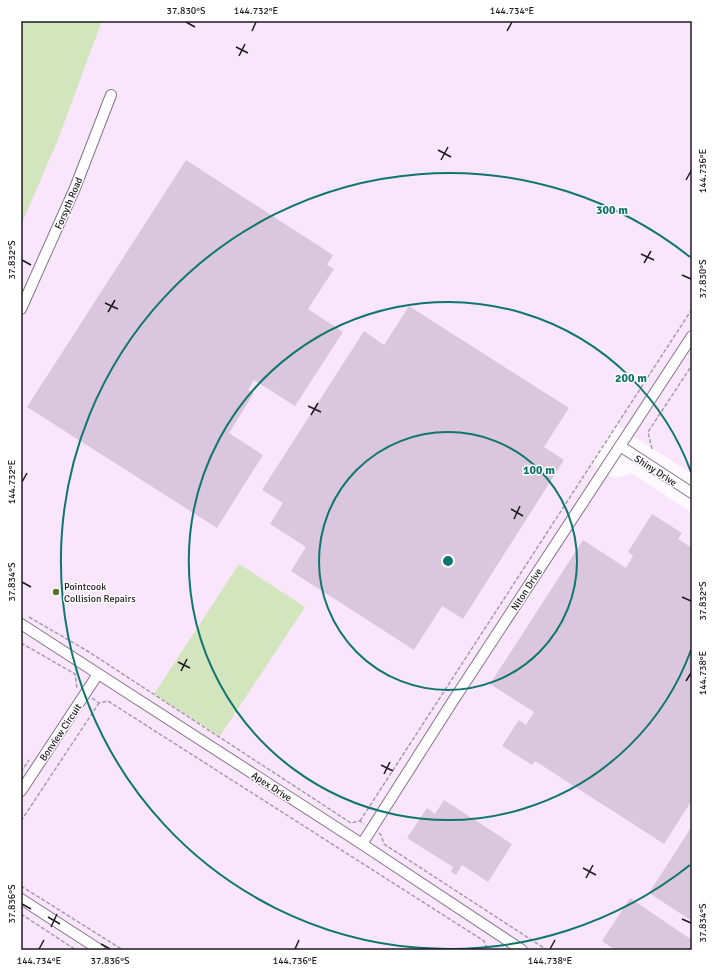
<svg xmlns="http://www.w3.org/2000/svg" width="713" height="971" viewBox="0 0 713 971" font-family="Signika,sans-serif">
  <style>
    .built { fill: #f9e6fd }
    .green { fill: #d3e5bd }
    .building { fill: #dac7dd }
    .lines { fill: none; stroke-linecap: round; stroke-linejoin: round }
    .street-casing { stroke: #857488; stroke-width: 12 }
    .path { stroke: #a39da3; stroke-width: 1.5; stroke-dasharray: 4 2; stroke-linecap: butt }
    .street { stroke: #fff; stroke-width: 10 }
    .ticks { fill: none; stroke: #1f1820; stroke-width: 1.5 }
    .ring { fill: none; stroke: #0f766e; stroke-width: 2 }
    .poi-dot { fill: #577327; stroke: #fff; stroke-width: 1.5 }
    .labels { text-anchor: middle; stroke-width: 3; stroke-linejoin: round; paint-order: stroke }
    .street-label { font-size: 10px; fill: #1f1820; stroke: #fff }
    .poi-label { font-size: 10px; fill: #1f1820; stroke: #fff; text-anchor: start }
    .centre { fill: #0f766e; stroke: #fff; stroke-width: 2 }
    .ring-label { font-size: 12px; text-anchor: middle; font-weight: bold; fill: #0f766e; stroke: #fff; stroke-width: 3; stroke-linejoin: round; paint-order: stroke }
    .neatline { fill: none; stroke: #1f1820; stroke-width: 1.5 }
    .ticks-label { font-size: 10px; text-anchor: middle; fill: #1f1820 }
  </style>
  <rect width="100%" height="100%" fill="#fdf9fd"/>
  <path class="built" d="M21 21H692V474L616 425 591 463 614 478 633 474 692 513V950H21Z"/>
  <g class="green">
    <path d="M21 21H102L57 142 21 225Z"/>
    <path d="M239 564 305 607 220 736 154 694Z"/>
  </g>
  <g class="building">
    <path d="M186 160 333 255 327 265 334 269 308 309 343 332 295 406 254 380 248 390 254 393 229 433 263 455 217 528 27 407Z"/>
    <path d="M409 306 569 408 544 447 564 460 463 619 442 606 414 650 291 571 306 547 270 524 283 503 262 490 364 331 384 345Z"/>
    <path d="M652 514 682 533 678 539 692 548V800L664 844 535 761 532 765 502 746 519 720 526 725 534 712 490 684 583 540 626 568 633 556 628 552Z"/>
    <path d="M444 800 512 844 488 882 462 865 456 875 451 872 453 867 407 838 427 808 435 814Z"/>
    <path d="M692 826V921L649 893Z"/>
    <path d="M630 898 692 940V950H615L602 941Z"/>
  </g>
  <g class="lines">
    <defs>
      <g id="street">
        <path d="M21 309 75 188 111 95"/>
        <path d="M620 446 692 493"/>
        <path d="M21 624 362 844 522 950"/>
        <path d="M21 791 98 674"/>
        <path d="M362 844 451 704 692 336"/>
        <path d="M21 899 100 950"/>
      </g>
    </defs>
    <use href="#street" class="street-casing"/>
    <g class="path">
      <path d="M652 449 648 432 692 365"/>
      <path d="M29 617 89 652 351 823 360 821 364 824"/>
      <path d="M21 643 75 674 77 688"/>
      <path d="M92 698 99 703 108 701 484 941 488 950"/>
      <path d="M21 772 29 760"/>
      <path d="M21 821 99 703"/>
      <path d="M360 821 692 309"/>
      <path d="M379 833 381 835 384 844 547 950"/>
      <path d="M21 886 123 950"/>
      <path d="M21 914 76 950"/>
    </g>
    <use href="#street" class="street"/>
  </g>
  <path class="ticks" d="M186 22 195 27M252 31 256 22M507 31 512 22M236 47 248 53M239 56 245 44M438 150 451 157M441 160 448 147M686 180 691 171M641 254 654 260M22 260 31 265M644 263 651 251M682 275 691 279M105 303 118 309M108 312 115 300M308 406 321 412M311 415 318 403M22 482 27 473M511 509 523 516M514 519 520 506M22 582 31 587M682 597 691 601M178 662 190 668M181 671 187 659M686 681 691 673M381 765 393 771M384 774 390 762M583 868 596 875M586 878 593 865M22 904 31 909M48 917 60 924M682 919 691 923M51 927 57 914M101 944 110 949M39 949 44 940M295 949 299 940M550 949 555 940"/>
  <g class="ring">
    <circle cx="448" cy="561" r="129"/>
    <path d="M691 650A259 259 0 1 1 691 472"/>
    <path d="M690 865A388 388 0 1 1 690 257"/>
  </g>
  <circle class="poi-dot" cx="56" cy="592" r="4"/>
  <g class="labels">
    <g class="street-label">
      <text transform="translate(68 203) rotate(-67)" y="4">Forsyth Road</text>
      <text transform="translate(656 470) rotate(33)" y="4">Shiny Drive</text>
      <text transform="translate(526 589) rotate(-57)" y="4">Niton Drive</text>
      <text transform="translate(60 732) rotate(-56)" y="4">Bonview Circuit</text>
      <text transform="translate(272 786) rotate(33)" y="4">Apex Drive</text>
    </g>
    <g class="poi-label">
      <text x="64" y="590">Pointcook<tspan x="64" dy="12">Collision Repairs</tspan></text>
    </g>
  </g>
  <circle cx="448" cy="561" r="6" class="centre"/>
  <g class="ring-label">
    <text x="612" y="214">300 m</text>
    <text x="631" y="382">200 m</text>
    <text x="539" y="474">100 m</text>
  </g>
  <rect width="713" height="971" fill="none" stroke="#ffffff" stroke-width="44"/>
  <rect x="22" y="22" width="669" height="927" class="neatline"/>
  <g class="ticks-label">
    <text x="186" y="14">37.830°S</text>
    <text x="256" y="14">144.732°E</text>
    <text x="512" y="14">144.734°E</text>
    <text transform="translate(702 171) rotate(-90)" y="4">144.736°E</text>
    <text transform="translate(11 260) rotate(-90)" y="4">37.832°S</text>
    <text transform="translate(702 279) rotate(-90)" y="4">37.830°S</text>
    <text transform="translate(11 482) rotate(-90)" y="4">144.732°E</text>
    <text transform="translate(11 582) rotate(-90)" y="4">37.834°S</text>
    <text transform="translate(702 601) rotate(-90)" y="4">37.832°S</text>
    <text transform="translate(702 673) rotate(-90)" y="4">144.738°E</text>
    <text transform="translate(11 904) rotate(-90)" y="4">37.836°S</text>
    <text transform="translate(702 923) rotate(-90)" y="4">37.834°S</text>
    <text x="39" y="964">144.734°E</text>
    <text x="110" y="964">37.836°S</text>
    <text x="295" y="964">144.736°E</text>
    <text x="550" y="964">144.738°E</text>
  </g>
</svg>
